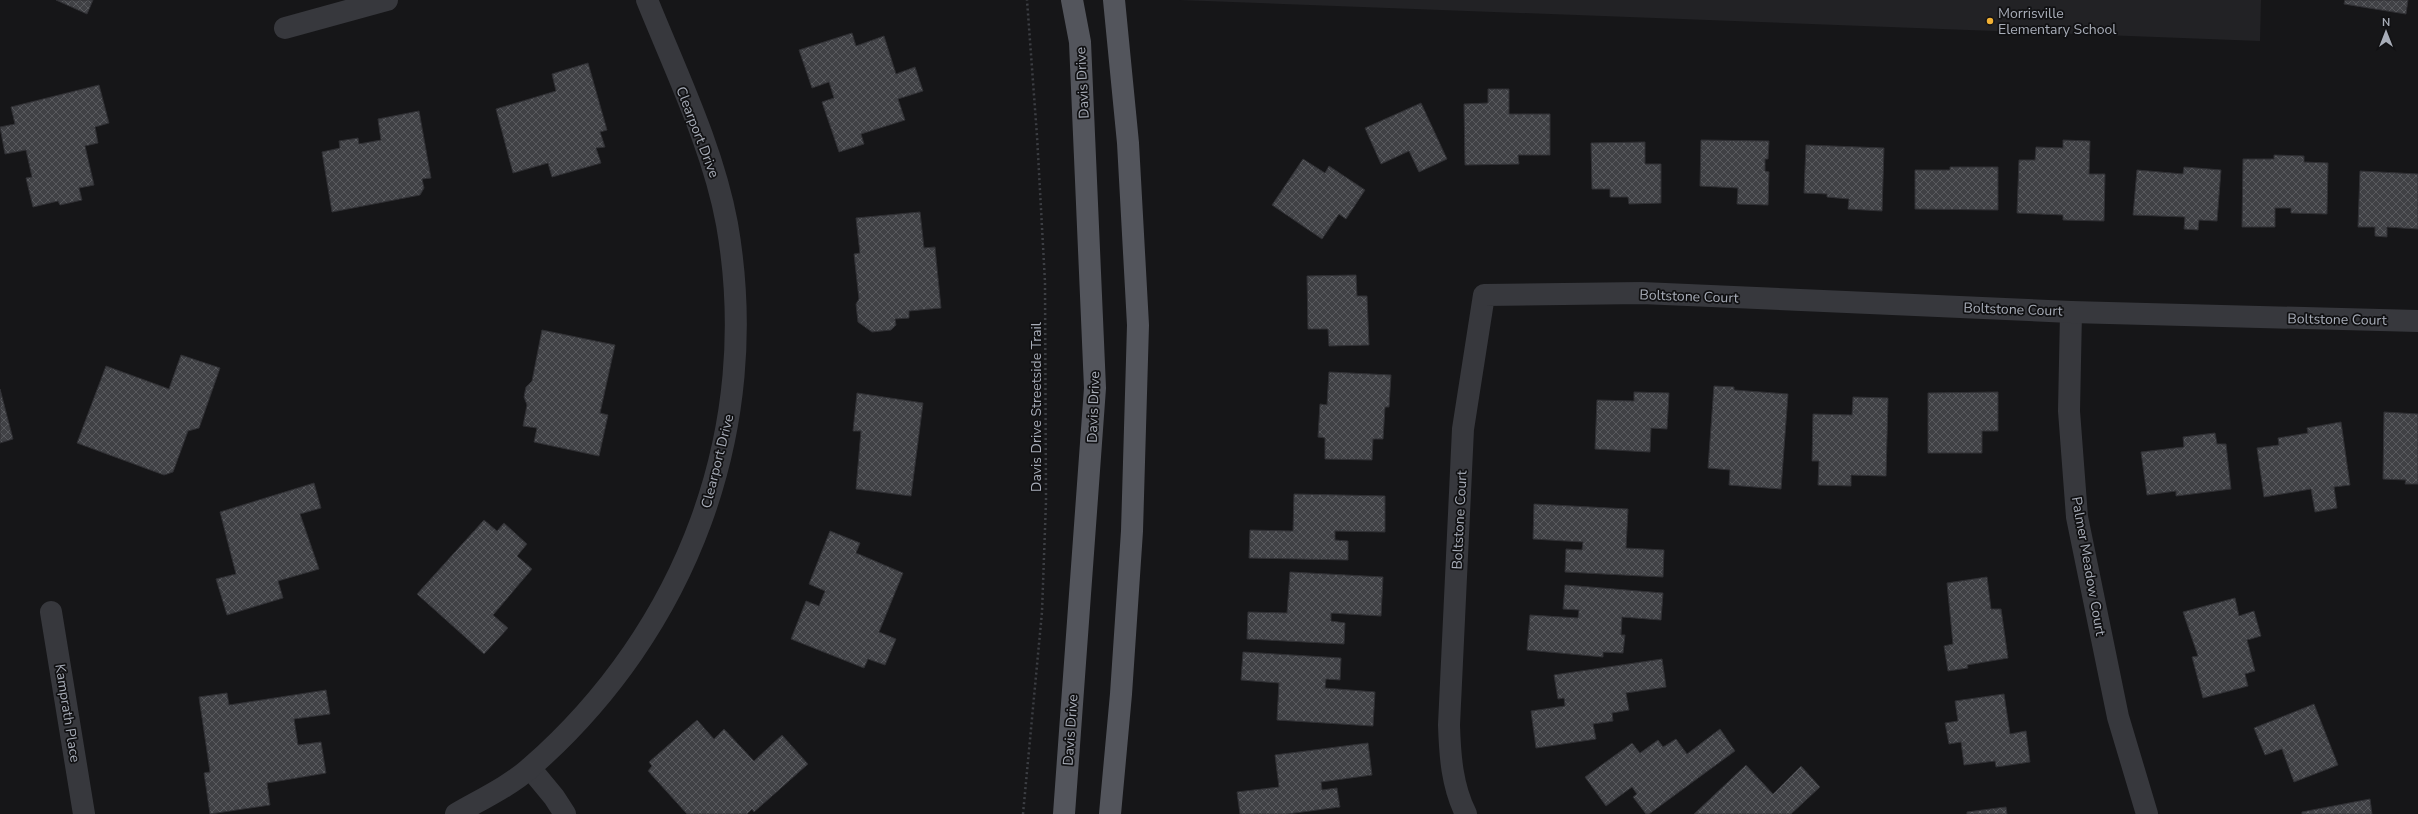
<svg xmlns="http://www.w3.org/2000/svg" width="2418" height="814" viewBox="0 0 2418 814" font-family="'Nunito Sans',sans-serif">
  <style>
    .built { fill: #222225 }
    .building { fill: url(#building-cross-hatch); stroke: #303034 }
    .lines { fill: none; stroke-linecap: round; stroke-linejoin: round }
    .path { stroke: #3d3f44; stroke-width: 2.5; stroke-dasharray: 2 3; stroke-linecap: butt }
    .minor { stroke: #37383d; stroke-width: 22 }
    .major { stroke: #53555c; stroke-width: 22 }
    .poi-dot { fill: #f2b134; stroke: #111113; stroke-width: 1.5 }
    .labels { text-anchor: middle; stroke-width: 3.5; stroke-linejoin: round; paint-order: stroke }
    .poi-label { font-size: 14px; fill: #a8adb8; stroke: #111113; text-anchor: start }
    .street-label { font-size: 14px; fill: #a8adb8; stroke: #111113 }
  </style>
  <defs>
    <pattern id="building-cross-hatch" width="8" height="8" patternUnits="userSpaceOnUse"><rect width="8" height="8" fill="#404145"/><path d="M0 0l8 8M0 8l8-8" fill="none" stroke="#595a5e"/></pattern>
  </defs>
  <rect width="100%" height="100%" fill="#161618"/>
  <path class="built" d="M1179 0H2261L2260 41Z"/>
  <g class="building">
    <path d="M56 0H93L87 14Z"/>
    <path d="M2345 0H2408L2406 14 2344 4Z"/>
    <path d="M852 33 856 46 884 36 896 74 915 67 923 91 898 99 905 120 861 134 864 144 839 152 822 102 834 98 829 82 812 88 799 50Z"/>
    <path d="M588 63 607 130 600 132 605 147 596 148 601 163 552 177 548 163 513 173 496 109 556 91 552 74Z"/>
    <path d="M99 85 109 123 95 127 98 143 85 146 94 185 79 188 82 200 60 205 58 201 33 207 26 178 32 177 26 150 5 154 0 127 15 124 11 107Z"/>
    <path d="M1488 89H1509V114H1550V155H1518L1519 164 1465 165 1464 104 1488 103Z"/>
    <path d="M1421 103 1447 159 1419 172 1409 151 1381 164 1365 128Z"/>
    <path d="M419 111 431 178 422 179 424 188 420 195 332 212 322 152 340 148 339 141 358 138 359 144 381 140 378 119Z"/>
    <path d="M1701 140 1769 141 1768 159H1765V171L1769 172 1768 205 1737 204 1738 188 1700 186Z"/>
    <path d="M2063 140 2090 141 2089 174H2105L2104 221 2063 220V215L2017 213 2019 160H2035L2036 147 2063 148Z"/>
    <path d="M1645 142V164H1661V203L1629 204 1628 197H1610V189H1592L1591 143Z"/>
    <path d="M1806 145 1884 148 1882 211 1848 209 1849 199 1827 197V194L1804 193Z"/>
    <path d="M2274 155 2304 156V162L2328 163 2327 214 2291 213V208H2275V227H2242L2243 159H2274Z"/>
    <path d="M1303 159 1325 173 1329 166 1365 190 1346 219 1339 214 1322 239 1272 205Z"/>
    <path d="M1950 167H1998V210L1915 209V170H1950Z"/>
    <path d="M2184 167 2221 170 2217 221 2199 220 2198 230 2184 229 2185 217 2133 215 2137 170 2183 174Z"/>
    <path d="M2360 171 2418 174V229L2387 227V237L2375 236V227H2358Z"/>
    <path d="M920 212 924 248 935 247 941 308 909 311V318L895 319 896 325 891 330 872 332 858 322 856 304 859 299 854 254 860 253 856 218Z"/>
    <path d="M1356 275 1357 296H1367L1369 345 1329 346 1328 329H1308L1307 276Z"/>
    <path d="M542 330 615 345 600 413 608 415 599 456 534 442 537 428 523 426 527 405 524 397 526 387 532 381Z"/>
    <path d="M181 355 220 368 199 428 188 431 173 472 164 475 77 443 106 366 169 389Z"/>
    <path d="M1329 372 1391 375 1389 407H1385L1383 439H1373L1372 460 1325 459V438L1318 437 1320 404 1327 405Z"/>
    <path d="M1714 386 1734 387V390L1788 394 1781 489 1729 485 1730 470 1708 468Z"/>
    <path d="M0 389 13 439 0 443Z"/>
    <path d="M1634 392 1669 393 1667 429 1651 428 1650 452 1595 449 1597 400 1634 401Z"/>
    <path d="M1998 392V431H1982V453H1928V393Z"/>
    <path d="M857 393 923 403 911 496 856 489 861 431H853Z"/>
    <path d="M1853 397 1888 398 1886 476 1851 475V486L1818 485 1819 461H1812L1813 414 1852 415Z"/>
    <path d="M2384 412 2418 414V484H2405L2406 480 2383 479Z"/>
    <path d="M2341 422 2350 485 2334 487 2337 508 2315 512 2311 489 2264 497 2257 448 2279 445 2278 438 2308 433 2307 428Z"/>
    <path d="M2215 433 2217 444H2226L2231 489 2176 496V491L2147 495 2141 452 2184 447 2183 437Z"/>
    <path d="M314 483 321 508 300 514 319 569 278 581 283 598 227 615 216 579 236 574 220 512Z"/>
    <path d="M1294 494 1385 496V532L1335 531V540L1348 541V560L1249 558 1250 530 1293 531Z"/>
    <path d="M1534 504 1628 509 1626 548 1664 550 1663 577 1565 572 1566 549 1582 550 1583 542 1533 539Z"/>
    <path d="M484 520 497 531 504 523 527 544 517 556 532 569 493 615 508 628 484 654 417 594Z"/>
    <path d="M830 531 860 543 856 553 903 573 879 632 896 639 885 665 868 659 864 668 791 639 806 601 819 606 825 591 809 584Z"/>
    <path d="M1290 572 1383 577 1381 616 1331 613V621L1345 623 1344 644 1247 639 1248 612 1287 613Z"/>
    <path d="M1987 577 1991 609H2001L2008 658 1967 665 1968 668 1948 671 1944 646 1953 644 1947 583Z"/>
    <path d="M1565 585 1663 593 1661 620 1622 617 1621 635H1625L1623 653 1603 652V657L1527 650 1530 615 1578 618 1579 610 1563 609Z"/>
    <path d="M2235 598 2239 616 2254 611 2261 636 2247 640 2255 671 2245 674 2248 686 2203 698 2192 657 2198 656 2183 612Z"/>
    <path d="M1243 652 1341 658 1340 680 1326 679 1325 688 1375 692 1373 726 1277 720 1279 683 1241 680Z"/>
    <path d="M1662 659 1666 687 1626 693 1629 710 1612 713 1613 721 1593 724 1596 739 1536 748 1531 711 1565 706 1564 698 1558 699 1554 675Z"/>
    <path d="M326 690 330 714 294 719 298 745 321 742 326 773 267 783 270 805 210 814 204 773 210 772 199 697 227 693 229 705Z"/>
    <path d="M2004 694 2010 734 2026 731 2030 762 1996 767 1995 761 1964 765 1961 742 1949 744 1945 723 1958 721 1955 701Z"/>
    <path d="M2314 704 2338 765 2294 782 2282 749 2265 755 2254 728Z"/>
    <path d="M697 720 714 739 724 729 754 761 782 735 808 764 754 812 752 809 747 814H687L648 771 652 766 649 762Z"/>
    <path d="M1720 729 1735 751 1649 814H1646L1633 797 1637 794 1632 787 1606 806 1585 777 1632 743 1640 753 1658 740 1663 747 1676 739 1687 754Z"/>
    <path d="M1368 743 1372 775 1321 782 1322 790 1337 788 1340 807 1287 814H1240L1237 792 1279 787 1275 755Z"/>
    <path d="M1746 765 1773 794 1801 766 1820 787 1791 814H1694Z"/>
    <path d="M2370 799 2372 814H2302V812Z"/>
    <path d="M2006 807 2007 814H1967V812Z"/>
  </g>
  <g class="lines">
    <path class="path" d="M1023 814 1042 612 1046 501 1045 282 1037 136 1027 0"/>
    <g class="minor">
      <path d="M285 28 387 0"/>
      <path d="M2071 312 2069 411 2077 517 2118 717 2147 814"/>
      <path d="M51 612 84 814"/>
      <path d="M530 768 554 797 565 814"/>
      <path d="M456 814C480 800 510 786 531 767 687 630 763 429 727 224 713 148 676 72 647 0"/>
      <path d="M1466 814C1452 786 1450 756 1449 725L1463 429 1484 295 1642 293 2071 312 2418 321"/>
    </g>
    <g class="major">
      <path d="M1064 814 1095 388 1080 42 1072 0"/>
      <path d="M1110 814 1121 694 1132 531 1138 325 1128 143 1114 0"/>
    </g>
  </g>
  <circle class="poi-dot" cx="1990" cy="21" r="4"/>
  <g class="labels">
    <g class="poi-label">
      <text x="1998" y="18">Morrisville<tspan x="1998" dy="16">Elementary School</tspan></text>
    </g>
    <g class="street-label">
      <text transform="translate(1082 83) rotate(-93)" y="5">Davis Drive</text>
      <text transform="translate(698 132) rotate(69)" y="5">Clearport Drive</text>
      <text transform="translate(1689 296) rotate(2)" y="5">Boltstone Court</text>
      <text transform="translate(2013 309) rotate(2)" y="5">Boltstone Court</text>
      <text transform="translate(2337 319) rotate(1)" y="5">Boltstone Court</text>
      <text transform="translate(1036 407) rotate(-90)" y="5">Davis Drive Streetside Trail</text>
      <text transform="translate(1093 407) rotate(-88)" y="5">Davis Drive</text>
      <text transform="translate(717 461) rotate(-76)" y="5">Clearport Drive</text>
      <text transform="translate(1459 520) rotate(-87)" y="5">Boltstone Court</text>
      <text transform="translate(2089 566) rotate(80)" y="5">Palmer Meadow Court</text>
      <text transform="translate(68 713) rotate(81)" y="5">Kamprath Place</text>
      <text transform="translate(1070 730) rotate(-86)" y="5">Davis Drive</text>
    </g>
  </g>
  <g transform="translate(2386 32)" stroke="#111113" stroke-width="3" paint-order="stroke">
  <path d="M0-3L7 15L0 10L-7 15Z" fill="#a8adb8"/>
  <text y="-6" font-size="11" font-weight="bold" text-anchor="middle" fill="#a8adb8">N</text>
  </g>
</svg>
